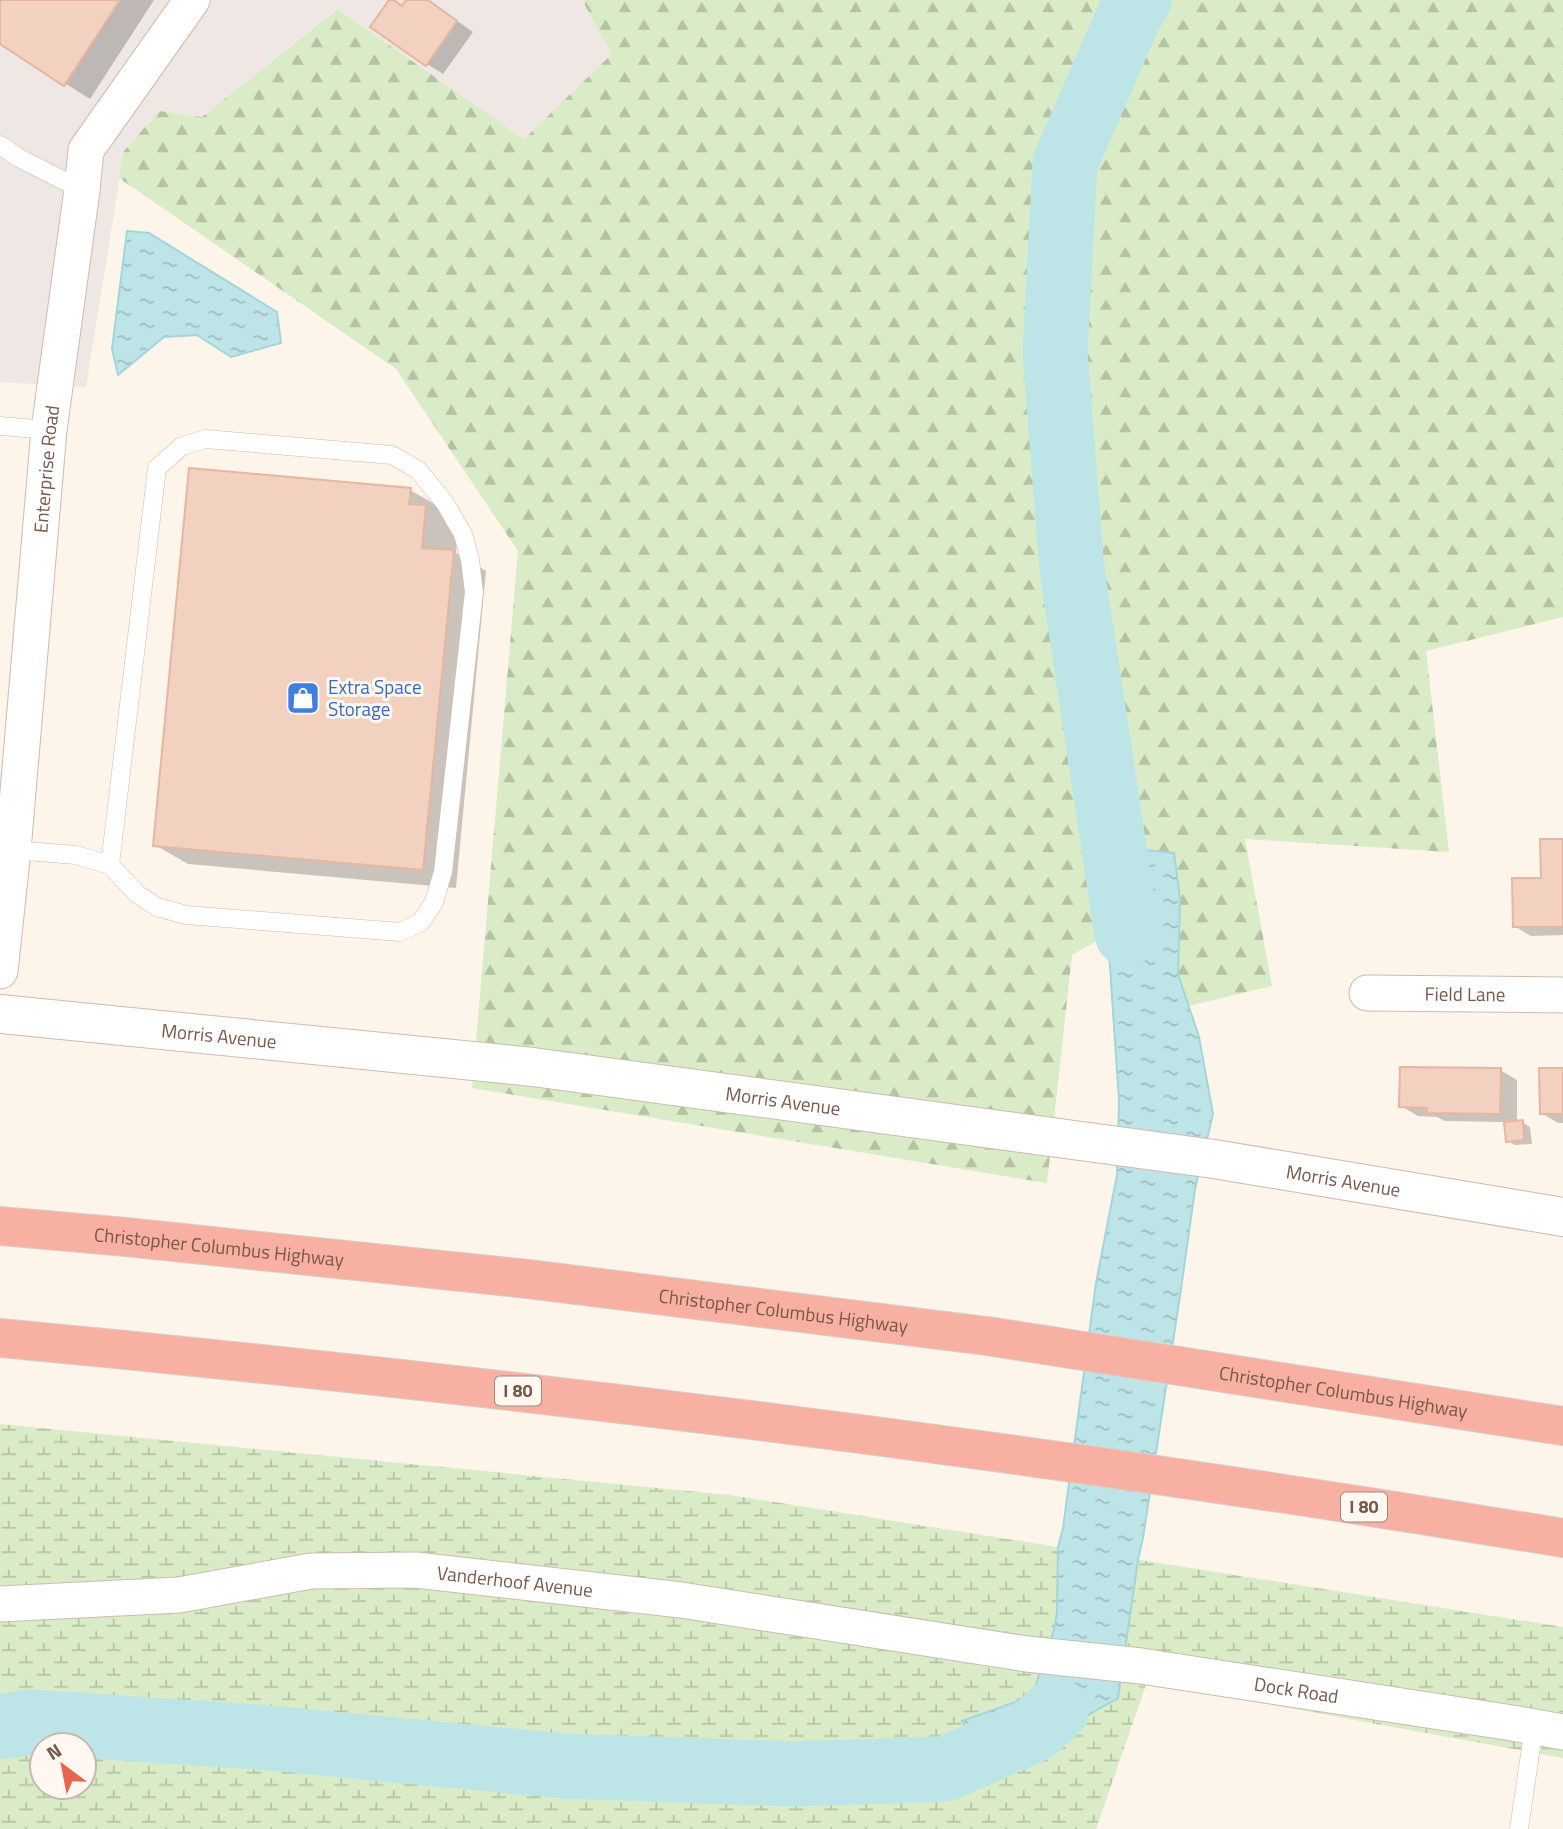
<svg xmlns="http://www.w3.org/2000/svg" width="1563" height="1829" viewBox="0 0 1563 1829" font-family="'Titillium Web',sans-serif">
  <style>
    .industrial { fill: #eee7e3 }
    .forest { fill: url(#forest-firs) }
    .wetland { fill: url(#wetland-marsh); fill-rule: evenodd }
    .water { fill: url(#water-ripples); stroke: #a3d5da; stroke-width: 2 }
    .shadow { fill: #0003 }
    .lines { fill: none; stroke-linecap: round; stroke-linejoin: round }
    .river { stroke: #bde5e8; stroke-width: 65 }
    .building { fill: #f3d1c1; stroke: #e6b6a1; stroke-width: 2 }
    .service-casing { stroke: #d0baae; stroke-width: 19 }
    .minor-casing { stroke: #d0baae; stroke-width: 37 }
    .tertiary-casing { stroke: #d0baae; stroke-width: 40 }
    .motorway-casing { stroke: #d9d0cd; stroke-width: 40 }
    .service { stroke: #fff; stroke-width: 18 }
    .minor { stroke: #fff; stroke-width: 35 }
    .tertiary { stroke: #fff; stroke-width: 38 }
    .motorway { stroke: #f7b0a1; stroke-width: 38 }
    .labels { text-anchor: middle; stroke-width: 6; stroke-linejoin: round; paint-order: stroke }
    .shield { fill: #fff8f1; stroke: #a1887e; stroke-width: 2 }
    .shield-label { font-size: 18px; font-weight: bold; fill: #79584c }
    .street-label { font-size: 19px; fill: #79584c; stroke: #fff8f1 }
    .shop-label { font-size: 19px; fill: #366cbe; stroke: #fff8f1; text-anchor: start }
  </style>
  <defs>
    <pattern id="forest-firs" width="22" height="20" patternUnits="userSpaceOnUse" patternTransform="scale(1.75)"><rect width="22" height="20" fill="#d9ecc7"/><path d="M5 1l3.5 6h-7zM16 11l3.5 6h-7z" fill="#b5c2a4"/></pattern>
    <pattern id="wetland-marsh" width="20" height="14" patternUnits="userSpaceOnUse" patternTransform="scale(1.75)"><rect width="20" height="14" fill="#d9ecc7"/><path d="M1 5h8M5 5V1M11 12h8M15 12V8" fill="none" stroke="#b5c2a4"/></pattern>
    <pattern id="water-ripples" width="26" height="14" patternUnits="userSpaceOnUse" patternTransform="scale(1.75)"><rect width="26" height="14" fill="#bde5e8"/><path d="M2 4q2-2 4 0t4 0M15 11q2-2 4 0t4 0" fill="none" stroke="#9ebcbe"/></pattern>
  </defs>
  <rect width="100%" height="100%" fill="#fdf4ea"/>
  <path class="industrial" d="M0 0H582L613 54 524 139 336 9 202 117 159 111 124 151 86 387 0 382Z"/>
  <path class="forest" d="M582 0H1563V617L1426 651 1449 852 1245 839 1272 986 1172 1010 1147 913 1072 955 1047 1183 472 1088 518 551 396 369 119 178 124 151 159 111 202 117 337 9 524 139 612 54Z"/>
  <path class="wetland" d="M0 1424 730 1495 1563 1627V1758L1147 1682 1096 1829H0ZM42 1745H84V1787H42Z"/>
  <g class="water">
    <path d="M127 231 149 233 277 312 281 343 231 357 197 335 164 337 118 375 112 349Z"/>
    <path d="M1102 846 1174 853 1180 898 1178 974 1199 1037 1213 1114 1195 1189 1181 1289 1143 1538 1138 1560 1118 1698 1056 1733 984 1762 962 1721 1032 1696 1054 1630 1057 1612 1058 1547 1063 1528 1096 1283 1117 1175 1119 1101Z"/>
  </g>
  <g class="shadow">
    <path d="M0 0H154L90 99 0 42Z"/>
    <path d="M391 0 403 7 408 0H427L473 32 443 74 427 64Z"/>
    <path d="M410 490 443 509 442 516 458 525 456 553 486 571 456 888 188 864 155 845Z"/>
    <path d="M1563 840V935L1531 936 1514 926Z"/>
    <path d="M1500 1070 1517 1080V1123L1522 1122 1530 1127 1532 1144 1515 1145 1507 1141 1505 1122 1445 1121 1437 1117 1418 1116 1401 1106Z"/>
    <path d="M1563 1070V1123H1558L1541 1113Z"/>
  </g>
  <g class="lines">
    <g class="river">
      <path d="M1127 934 1072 570 1055 353 1065 163 1129 16 1139 0"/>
      <path d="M0 1727 31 1722 258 1737 564 1766 793 1774 945 1769 1034 1730 1056 1710"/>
    </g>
  </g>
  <g class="building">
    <path d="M0 0H120L64 86 0 44Z"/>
    <path d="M389 0H394L402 6 406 0H428L457 21 426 66 370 27Z"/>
    <path d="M189 468 411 488 409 504 426 505 422 548 454 550 423 870 153 846Z"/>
    <path d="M1540 839H1563V927H1513L1512 878H1541Z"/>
    <path d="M1400 1067 1501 1068 1500 1114 1427 1113V1108L1399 1107Z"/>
    <path d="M1539 1068H1563V1114H1540Z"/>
    <path d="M1523 1120 1524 1140 1506 1142 1504 1122Z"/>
  </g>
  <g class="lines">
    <defs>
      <g id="service">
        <path d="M0 145 19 158 82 190"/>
        <path d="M0 426 49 430"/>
        <path d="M13 850 76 855 110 865 137 894 157 907 186 915 400 932 421 922 434 902 443 872 474 592 470 560 463 534 445 503 418 470 392 455 206 439 182 446 157 468 110 865"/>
        <path d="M1519 1829 1534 1727"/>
      </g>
      <g id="minor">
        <path id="s1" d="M0 971 13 850 49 430 82 190 86 150 192 0"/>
        <path id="s2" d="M1367 993 1563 995"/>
        <path id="s3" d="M0 1604 179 1595 311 1571 416 1570 681 1600 1027 1654 1141 1666 1512 1723 1563 1732"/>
      </g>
      <g id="tertiary">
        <path id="s4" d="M0 1014 533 1067 1214 1159 1563 1217"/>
      </g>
      <g id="motorway">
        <path id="s5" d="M0 1226 126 1237 528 1279 987 1336 1563 1426"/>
        <path d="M0 1338C523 1387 1045 1452 1563 1538"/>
      </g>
    </defs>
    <use href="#service" class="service-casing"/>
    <use href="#minor" class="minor-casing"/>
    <use href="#tertiary" class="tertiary-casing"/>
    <use href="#motorway" class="motorway-casing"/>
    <use href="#service" class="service"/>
    <use href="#minor" class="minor"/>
    <use href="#tertiary" class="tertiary"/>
    <use href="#motorway" class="motorway"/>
  </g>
  <defs>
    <symbol id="shop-square" viewBox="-11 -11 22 22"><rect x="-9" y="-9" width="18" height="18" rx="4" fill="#3f7fe0" stroke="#fff8f1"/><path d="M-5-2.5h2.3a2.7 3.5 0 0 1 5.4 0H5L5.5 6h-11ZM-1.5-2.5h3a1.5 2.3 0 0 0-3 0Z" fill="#fff"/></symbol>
  </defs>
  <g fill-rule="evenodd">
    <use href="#shop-square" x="284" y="679" width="38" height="38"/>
  </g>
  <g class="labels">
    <g class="shield">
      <rect x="495" y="1376.5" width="46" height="29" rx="5"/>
      <rect x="1341" y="1492.5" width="46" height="29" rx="5"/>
    </g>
    <g class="shield-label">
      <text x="518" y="1397">I 80</text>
      <text x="1364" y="1513">I 80</text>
    </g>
    <g class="street-label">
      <text dy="7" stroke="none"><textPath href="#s1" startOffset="504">Enterprise Road</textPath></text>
      <text dy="7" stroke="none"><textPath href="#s2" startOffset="98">Field Lane</textPath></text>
      <text dy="7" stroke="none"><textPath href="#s4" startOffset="220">Morris Avenue</textPath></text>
      <text dy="7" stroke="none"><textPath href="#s4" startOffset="788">Morris Avenue</textPath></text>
      <text dy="7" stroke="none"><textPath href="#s4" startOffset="1354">Morris Avenue</textPath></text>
      <text dy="7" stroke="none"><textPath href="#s5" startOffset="220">Christopher Columbus Highway</textPath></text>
      <text dy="7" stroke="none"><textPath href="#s5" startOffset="788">Christopher Columbus Highway</textPath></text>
      <text dy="7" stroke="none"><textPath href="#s5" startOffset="1354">Christopher Columbus Highway</textPath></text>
      <text dy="7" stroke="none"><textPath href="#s3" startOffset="518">Vanderhoof Avenue</textPath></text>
      <text dy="7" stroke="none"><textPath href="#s3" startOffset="1307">Dock Road</textPath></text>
    </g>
    <g class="shop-label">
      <text x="328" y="694">Extra Space<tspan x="328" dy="22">Storage</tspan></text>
    </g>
  </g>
  <g transform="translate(63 1766) rotate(328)"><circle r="33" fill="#fff8f1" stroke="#c9b8af" stroke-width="2"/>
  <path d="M0-5L12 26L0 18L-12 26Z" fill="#e7644f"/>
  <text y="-10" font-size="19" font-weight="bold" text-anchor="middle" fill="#79584c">N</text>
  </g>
</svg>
